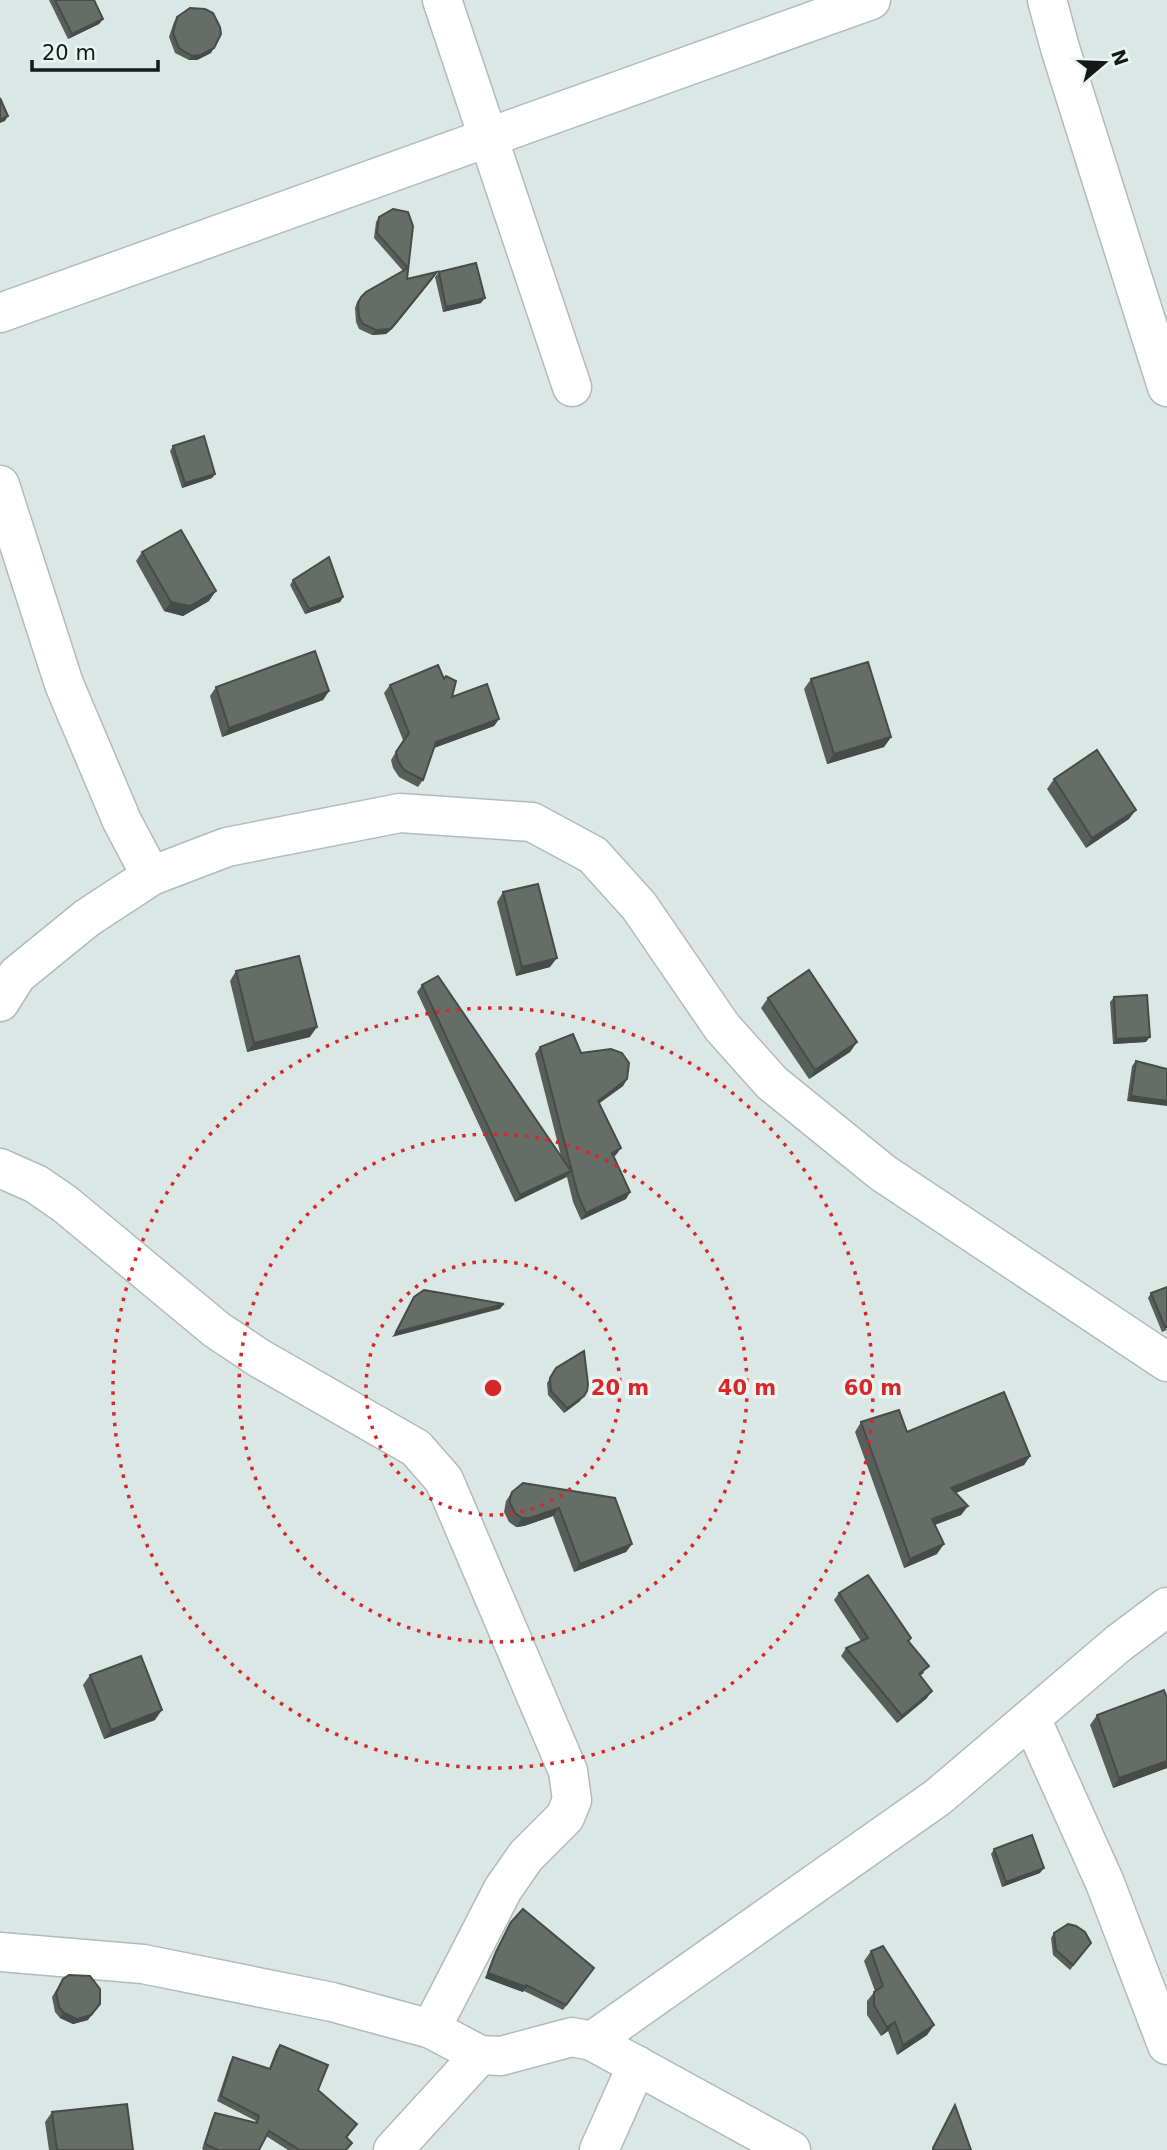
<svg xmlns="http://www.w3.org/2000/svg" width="1167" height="2150" viewBox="0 0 1167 2150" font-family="'DejaVu Sans',sans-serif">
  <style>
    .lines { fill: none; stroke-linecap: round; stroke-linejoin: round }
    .minor-casing { stroke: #b1bcba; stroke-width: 41 }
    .minor { stroke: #fff; stroke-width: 38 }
    .wall { fill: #585e59 }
    .shaded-wall { fill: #474c48 }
    .building { fill: #666d67; stroke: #474c48; stroke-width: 2 }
    .ring { fill: none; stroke: #d62828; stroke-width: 3.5; stroke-dasharray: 3.5 7 }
    .centre { fill: #d62828; stroke: #e9f5f2; stroke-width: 3.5 }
    .ring-label { font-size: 21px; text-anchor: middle; font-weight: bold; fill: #d62828; stroke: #e9f5f2; stroke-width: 7; stroke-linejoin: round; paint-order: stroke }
  </style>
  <rect width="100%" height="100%" fill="#dbe7e5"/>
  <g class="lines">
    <defs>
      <g id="minor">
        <path d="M442 0 572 387"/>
        <path d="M1047 0 1060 48 1167 387"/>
        <path d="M0 313 871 0"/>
        <path d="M0 485 64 684 122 821 151 876"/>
        <path d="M0 1002 17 975 87 918 151 876 227 847 400 813 532 822 593 855 639 906 722 1027 772 1083 883 1173 1167 1362"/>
        <path d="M0 1168 36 1184 65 1204 217 1330 259 1358 416 1448 444 1480 568 1771 572 1800 565 1817 526 1856 503 1889 431 2029"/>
        <path d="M1031 1718 1105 1883 1167 2045"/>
        <path d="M0 1952 143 1964 332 2002 431 2029 480 2055 501 2056 572 2037 592 2041 791 2150"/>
        <path d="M592 2041 938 1797 1119 1643 1167 1607"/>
        <path d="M393 2150 480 2055"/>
        <path d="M599 2150 637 2065"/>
      </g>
    </defs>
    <use href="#minor" class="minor-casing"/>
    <use href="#minor" class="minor"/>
  </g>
  <g class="wall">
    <path d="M49 0H94L103 19 99 24 68 39Z"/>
    <path d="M177 17 211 53 197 60H189L175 53 169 37 174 22Z"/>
    <path d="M379 217 413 226 407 279 434 277 392 329 386 334 372 335 359 329 356 322 355 308 357 302 361 297 403 271 374 238 376 222Z"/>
    <path d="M439 272 481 303 443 312 435 277Z"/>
    <path d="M173 446 215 474 212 478 182 488 170 451Z"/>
    <path d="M142 552 209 601 183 616 164 611 136 561Z"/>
    <path d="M293 580 343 597 340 602 305 614 290 585Z"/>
    <path d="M444 679 452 697 499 719 494 726 434 748 423 780 418 787 399 777 393 768 391 760 403 740 384 693 390 685Z"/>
    <path d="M811 679 891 737 884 747 827 764 804 689Z"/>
    <path d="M216 687 329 691 323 700 222 737 210 696Z"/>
    <path d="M1054 779 1129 819 1086 848 1047 789Z"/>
    <path d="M503 892 550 967 516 976 497 902Z"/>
    <path d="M236 971 310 1037 247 1052 230 981Z"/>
    <path d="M422 985 561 1156 535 1054 540 1047 581 1053 627 1079 623 1086 599 1103 616 1155 613 1156 630 1192 626 1199 581 1220 573 1202 567 1177 515 1202 417 992Z"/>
    <path d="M1114 997 1146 1042 1113 1044 1110 1002Z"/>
    <path d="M768 998 857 1042 850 1052 809 1079 761 1008Z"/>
    <path d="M1136 1061 1167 1069 1127 1101 1132 1066Z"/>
    <path d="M1151 1293 1167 1330 1162 1332 1148 1298Z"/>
    <path d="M556 1368 580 1401 564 1413 548 1395 547 1383Z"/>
    <path d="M861 1422 907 1432 1030 1456 1024 1465 955 1493 968 1506 961 1515 935 1525 937 1554 904 1568 855 1432Z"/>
    <path d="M523 1483 632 1544 626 1552 574 1572 553 1516 524 1526 516 1527 509 1522 504 1512 506 1501 512 1492Z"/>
    <path d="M839 1593 911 1638 909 1642 924 1673 920 1676 927 1698 897 1723 841 1656 846 1648 861 1641 834 1600Z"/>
    <path d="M90 1675 155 1720 104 1739 83 1685Z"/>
    <path d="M1167 1698V1768L1113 1788 1090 1725 1097 1715Z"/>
    <path d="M994 1849 1040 1873 1002 1887 991 1854Z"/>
    <path d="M511 1922 594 1968 563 2010 524 1991 523 1992 485 1978 493 1957Z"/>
    <path d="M1054 1933 1091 1943 1070 1970 1053 1955 1051 1938Z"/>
    <path d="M871 1951 934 2025 927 2035 897 2055 888 2031 881 2036 867 2015V2001L875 1991 864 1961Z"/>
    <path d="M63 1979 88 2020 73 2024 60 2018 55 2012 52 1997Z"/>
    <path d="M280 2045 318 2090 357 2124 347 2138 346 2150H288L266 2136 259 2150H204L202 2149 212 2118 215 2113 255 2123 256 2121 217 2101 230 2062 233 2057 269 2069 276 2050Z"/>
    <path d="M52 2112 133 2150H49L45 2122Z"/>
  </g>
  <g class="shaded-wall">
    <path d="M103 19 99 24 68 39 72 34Z"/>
    <path d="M214 48 211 53 197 60H189L192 56Z"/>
    <path d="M8 116 5 121 0 123V120Z"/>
    <path d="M434 277 392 329 386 334 372 335 376 330Z"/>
    <path d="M485 298 481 303 443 312 446 307Z"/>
    <path d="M215 474 212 478 182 488 185 483Z"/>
    <path d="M216 591 209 601 183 616 164 611 171 602Z"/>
    <path d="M343 597 340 602 305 614 309 609Z"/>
    <path d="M329 691 323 700 222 737 229 728Z"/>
    <path d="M499 719 494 726 431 749 436 742Z"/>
    <path d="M891 737 884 747 827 764 834 754Z"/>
    <path d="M1136 810 1129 819 1086 848 1092 838Z"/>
    <path d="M557 958 550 967 516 976 522 967Z"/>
    <path d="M317 1027 310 1037 247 1052 254 1043Z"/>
    <path d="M1150 1037 1146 1042 1113 1044 1116 1039Z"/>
    <path d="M857 1042 850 1052 809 1079 815 1070Z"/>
    <path d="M627 1079 623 1086 593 1108 598 1101Z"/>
    <path d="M1131 1096 1167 1101V1106L1127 1101Z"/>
    <path d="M621 1148 616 1155 607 1160 612 1153Z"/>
    <path d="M571 1171 566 1177 515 1202 520 1195Z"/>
    <path d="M630 1192 626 1199 581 1220 586 1213Z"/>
    <path d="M504 1304 500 1309 392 1337 396 1332Z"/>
    <path d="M584 1396 580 1401 564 1413 567 1408Z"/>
    <path d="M1030 1456 1024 1465 944 1498 951 1488Z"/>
    <path d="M968 1506 961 1515 925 1528 932 1519Z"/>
    <path d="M559 1508 553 1516 524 1526 516 1527 522 1518Z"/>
    <path d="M632 1544 626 1552 574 1572 580 1564Z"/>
    <path d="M944 1544 937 1554 904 1568 910 1559Z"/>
    <path d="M932 1691 927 1698 897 1723 902 1716Z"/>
    <path d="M162 1710 155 1720 104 1739 111 1730Z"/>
    <path d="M1167 1761V1768L1113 1788 1119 1778Z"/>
    <path d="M1044 1868 1040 1873 1002 1887 1006 1882Z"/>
    <path d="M488 1973 526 1987 523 1992 485 1978Z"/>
    <path d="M100 2004 88 2020 73 2024 60 2018 64 2013Z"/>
    <path d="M895 2022 888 2031 881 2036 887 2027Z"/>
    <path d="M934 2025 927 2035 897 2055 903 2045Z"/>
  </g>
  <g class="building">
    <path d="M55 0H94L103 19 72 34Z"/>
    <path d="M190 8 205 9 213 13 220 27 221 34 214 48 201 55 192 56 179 48 173 33 177 17Z"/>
    <path d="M0 98 8 116 0 120Z"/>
    <path d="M393 209 408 212 413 226 407 279 437 272 395 324 390 329 376 330 363 324 359 317 358 303 361 297 366 292 408 268 377 233 379 217Z"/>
    <path d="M476 263 485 298 446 307 439 272Z"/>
    <path d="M204 436 215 474 185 483 173 446Z"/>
    <path d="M181 530 216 591 190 606 171 602 142 552Z"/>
    <path d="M329 557 343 597 309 609 293 580Z"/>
    <path d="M315 651 329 691 229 728 216 687Z"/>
    <path d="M868 662 891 737 834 754 811 679Z"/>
    <path d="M438 665 444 679 446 676 456 681 452 697 487 684 499 719 436 742 423 780 404 770 398 761 396 752 409 733 390 685Z"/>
    <path d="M1097 750 1136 810 1092 838 1054 779Z"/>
    <path d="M538 884 557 958 522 967 503 892Z"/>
    <path d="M299 956 317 1027 254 1043 236 971Z"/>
    <path d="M809 970 857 1042 815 1070 768 998Z"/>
    <path d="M438 976 571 1171 520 1195 422 985Z"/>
    <path d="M1147 995 1150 1037 1116 1039 1114 997Z"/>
    <path d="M573 1034 581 1053 611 1049 622 1053 629 1063 627 1079 598 1101 621 1148 612 1153 630 1192 586 1213 578 1195 540 1047Z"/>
    <path d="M1136 1061 1167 1069V1101L1131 1096Z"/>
    <path d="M1167 1287V1327H1165L1151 1293Z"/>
    <path d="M424 1290 504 1304 396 1332 414 1297Z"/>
    <path d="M584 1351 588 1384 587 1391 584 1396 567 1408 551 1391 550 1378 556 1368Z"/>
    <path d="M1004 1392 1030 1456 951 1488 968 1506 932 1519 944 1544 910 1559 861 1422 899 1410 907 1432Z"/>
    <path d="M523 1483 615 1498 632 1544 580 1564 559 1508 530 1518H522L515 1513 510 1503V1498L512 1492Z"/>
    <path d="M868 1575 911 1638 908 1641 929 1666 919 1674 932 1691 902 1716 846 1648 868 1638 839 1593Z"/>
    <path d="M141 1656 162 1710 111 1730 90 1675Z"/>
    <path d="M1164 1690 1167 1698V1761L1119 1778 1097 1715Z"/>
    <path d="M1032 1835 1044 1868 1006 1882 994 1849Z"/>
    <path d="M523 1909 594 1968 566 2005 526 1985V1987L488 1973 496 1952 511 1922Z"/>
    <path d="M1068 1924 1076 1926 1085 1932 1091 1943 1073 1965 1056 1950 1054 1933Z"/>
    <path d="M883 1946 934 2025 903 2045 895 2022 887 2027 874 2005V1992L883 1986 871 1951Z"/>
    <path d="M69 1975 90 1976 100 1989V2004L91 2015 77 2019 64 2013 59 2007 56 1993 63 1979Z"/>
    <path d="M280 2045 328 2065 318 2090 357 2124 346 2137 352 2143 346 2150H300L269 2131 259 2150H218L205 2144 215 2113 257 2123 259 2116 221 2096 233 2057 270 2069Z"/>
    <path d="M127 2104 133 2150H57L52 2112Z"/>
    <path d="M955 2105 971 2150H933V2148Z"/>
  </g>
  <g class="ring">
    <circle cx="493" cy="1388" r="127"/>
    <circle cx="493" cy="1388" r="254"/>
    <circle cx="493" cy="1388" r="380"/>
  </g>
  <circle cx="493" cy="1388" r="10" class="centre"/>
  <g class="ring-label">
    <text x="620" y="1395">20 m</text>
    <text x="747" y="1395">40 m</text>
    <text x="873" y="1395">60 m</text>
  </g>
  <g transform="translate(1104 63) rotate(71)" stroke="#e9f5f2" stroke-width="5" paint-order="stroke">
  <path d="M0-5L12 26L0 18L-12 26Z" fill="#151918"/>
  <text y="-10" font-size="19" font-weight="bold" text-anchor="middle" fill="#151918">N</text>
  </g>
  <path d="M32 60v10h126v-10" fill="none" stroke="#151918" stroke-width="3.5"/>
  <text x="42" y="60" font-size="21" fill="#151918" stroke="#e9f5f2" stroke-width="5" paint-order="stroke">20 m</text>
</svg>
